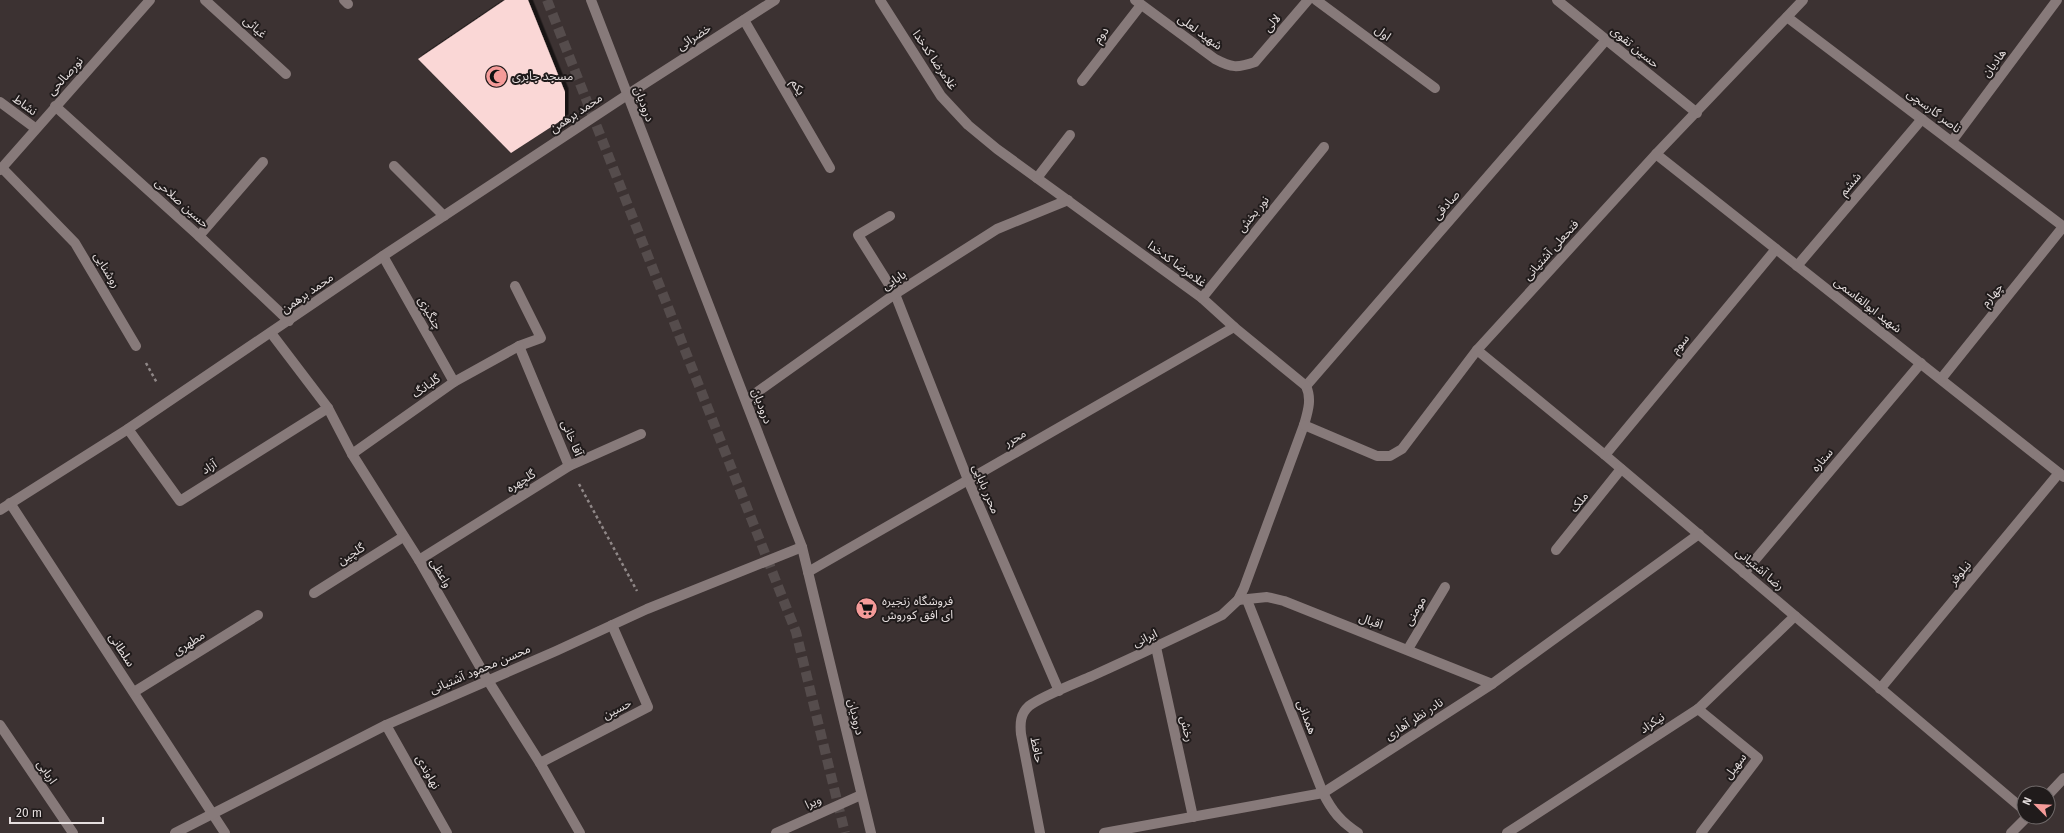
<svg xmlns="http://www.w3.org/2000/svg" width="2064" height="833" viewBox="0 0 2064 833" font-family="'Fira Sans','Noto Sans Arabic',sans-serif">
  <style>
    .building { fill: #fad7d6; filter: url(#shadow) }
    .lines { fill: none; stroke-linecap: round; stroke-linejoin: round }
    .primary-tunnel { stroke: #554c4c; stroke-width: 10; stroke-dasharray: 10 5; stroke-linecap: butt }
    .path { stroke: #908888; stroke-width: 2.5; stroke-dasharray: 3 3; stroke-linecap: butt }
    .service { stroke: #877a7a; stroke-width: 10 }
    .minor { stroke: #877a7a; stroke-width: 10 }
    .secondary { stroke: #877a7a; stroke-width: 10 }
    .labels { text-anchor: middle; stroke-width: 4; stroke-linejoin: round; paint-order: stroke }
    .street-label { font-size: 12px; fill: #e5dede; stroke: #201b1b }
    .poi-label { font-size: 12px; fill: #e5dede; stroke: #201b1b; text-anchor: start }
  </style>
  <defs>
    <filter id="shadow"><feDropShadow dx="3.5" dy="-3.5" stdDeviation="0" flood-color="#0009"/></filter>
  </defs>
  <rect width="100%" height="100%" fill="#3c3232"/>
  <path class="building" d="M505 0H528L565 92V118L511 153 418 59Z"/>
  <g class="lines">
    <path class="primary-tunnel" d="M547 0 796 632 845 833"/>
    <g class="path">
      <path d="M146 363 157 383"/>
      <path d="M579 484 637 591"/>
    </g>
    <path class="service" d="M1306 386 1606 40"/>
    <g class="minor">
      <path d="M205 0 286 74"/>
      <path d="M344 0 348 4"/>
      <path d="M880 0 941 96 968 125 997 149 1202 298 1234 327 1306 386C1312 399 1308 411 1304 425L1244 588 1238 600 1222 615C1179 636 1136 656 1092 676 1076 683 1042 696 1029 706 1020 714 1020 724 1021 734L1040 833"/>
      <path d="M1135 0 1215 59C1232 68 1237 68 1255 62L1308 0"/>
      <path d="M1316 0 1435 88"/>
      <path d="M1557 0 1697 113"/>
      <path d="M1787 17 2064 227"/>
      <path d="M744 20 830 168"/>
      <path d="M1082 81 1141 5"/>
      <path d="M0 102 35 128"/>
      <path d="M55 106 199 236 289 321"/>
      <path d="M1952 141 2057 0"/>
      <path d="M1656 154 2064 477"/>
      <path d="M394 166 444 216"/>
      <path d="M2 168 75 243 136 346"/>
      <path d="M1037 178 1070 135"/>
      <path d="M890 216 858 235 895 294 968 480 1059 691"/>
      <path d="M199 236 263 162"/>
      <path d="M383 256 454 382"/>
      <path d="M1797 266 1922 119"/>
      <path d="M515 286 541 338 519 346 569 466"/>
      <path d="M1202 298 1324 147"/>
      <path d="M271 333 328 408 352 454 419 560 487 679 540 763 580 833"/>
      <path d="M1477 350 1605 455 2024 810"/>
      <path d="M1941 379 2063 227"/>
      <path d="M746 400 895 294 997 229 1068 200"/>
      <path d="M1304 425 1377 456H1390L1402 449 1477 350 1656 154 1803 0"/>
      <path d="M128 429 180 501 328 408"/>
      <path d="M352 454 454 382 519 346"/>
      <path d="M1605 455 1776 249"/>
      <path d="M10 503 225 833"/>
      <path d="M0 510 128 429 383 256 627 95 775 0"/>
      <path d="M1556 550 1621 469"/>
      <path d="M419 560 569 466 641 434"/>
      <path d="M808 572 1234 327"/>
      <path d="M1744 573 1921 363"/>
      <path d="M314 593 403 537"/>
      <path d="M1238 600 1267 597 1284 601 1492 684"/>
      <path d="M1247 600 1323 793C1332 811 1341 822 1358 833"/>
      <path d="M1156 647 1193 817"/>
      <path d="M1408 649 1445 587"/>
      <path d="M1880 689 2059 473"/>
      <path d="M134 692 258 615"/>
      <path d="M1698 709 1758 758 1701 833"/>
      <path d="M0 725 73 833"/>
      <path d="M386 725 447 833"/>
      <path d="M540 763 648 707 612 625"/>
      <path d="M2048 795 2064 778"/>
      <path d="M175 833 386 725 556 651 647 609 802 547"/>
      <path d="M776 833 861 795"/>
      <path d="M1104 833 1323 793 1492 684 1699 534"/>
      <path d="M1507 833 1698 709 1795 616"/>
      <path d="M2011 833 2027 817"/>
    </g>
    <g class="secondary">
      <path d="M591 0 802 547 871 833"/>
      <path d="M0 170 150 0"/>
    </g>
  </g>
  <defs>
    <symbol id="mosque-disc" viewBox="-11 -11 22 22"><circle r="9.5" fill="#f59b99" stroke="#201b1b"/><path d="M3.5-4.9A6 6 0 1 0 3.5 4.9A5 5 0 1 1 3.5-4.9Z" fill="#111"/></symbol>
    <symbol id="supermarket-disc" viewBox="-11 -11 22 22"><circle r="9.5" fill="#f59b99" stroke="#201b1b"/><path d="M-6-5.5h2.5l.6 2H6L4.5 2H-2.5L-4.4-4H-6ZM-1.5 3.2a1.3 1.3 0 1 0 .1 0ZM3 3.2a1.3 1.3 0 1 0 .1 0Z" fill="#111"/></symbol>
  </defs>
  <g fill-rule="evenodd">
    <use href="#mosque-disc" x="484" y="64" width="25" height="25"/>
    <use href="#supermarket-disc" x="854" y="596" width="25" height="25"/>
  </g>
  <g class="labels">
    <g class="street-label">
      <text transform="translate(1272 23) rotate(-49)" y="4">لالی</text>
      <text transform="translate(255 27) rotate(42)" y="4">غیاثی</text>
      <text transform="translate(1200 32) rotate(36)" y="4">شهید لعلی</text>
      <text transform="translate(1383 33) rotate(36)" y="4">اول</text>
      <text transform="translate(1101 35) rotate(-52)" y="4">دوم</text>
      <text transform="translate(694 37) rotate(-33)" y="4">خضرائی</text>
      <text transform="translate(1635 47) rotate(39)" y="4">حسین تقوی</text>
      <text transform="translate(935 60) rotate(56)" y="4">غلامرضا کدخدا</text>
      <text transform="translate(1994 63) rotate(-53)" y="4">هادیان</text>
      <text transform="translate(65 76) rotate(-48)" y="4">نورصالحی</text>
      <text transform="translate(798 87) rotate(60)" y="4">یکم</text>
      <text transform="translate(644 104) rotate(69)" y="4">درودیان</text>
      <text transform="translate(25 105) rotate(36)" y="4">نشاط</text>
      <text transform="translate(1934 111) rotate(37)" y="4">ناصر گارسچی</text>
      <text transform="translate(576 113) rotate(-34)" y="4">محمد برهمن</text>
      <text transform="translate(1850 184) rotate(-49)" y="4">ششم</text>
      <text transform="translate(182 203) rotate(42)" y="4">حسین صلاحی</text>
      <text transform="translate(1446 205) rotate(-49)" y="4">صادقی</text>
      <text transform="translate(1253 214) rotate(-51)" y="4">نور بخش</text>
      <text transform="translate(1551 250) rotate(-48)" y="4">فتحعلی آشتیانی</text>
      <text transform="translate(1177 264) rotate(36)" y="4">غلامرضا کدخدا</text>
      <text transform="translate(107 270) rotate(59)" y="4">روشنایی</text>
      <text transform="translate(894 280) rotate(-33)" y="4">بابایی</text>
      <text transform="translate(307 293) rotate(-35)" y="4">محمد برهمن</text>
      <text transform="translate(1992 295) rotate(-51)" y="4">چهارم</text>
      <text transform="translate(1868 305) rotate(38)" y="4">شهید ابوالقاسمی</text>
      <text transform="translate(430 313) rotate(60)" y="4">چنگیزی</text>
      <text transform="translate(1680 344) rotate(-50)" y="4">سوم</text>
      <text transform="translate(426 386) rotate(-35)" y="4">گلبانگ</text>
      <text transform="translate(762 406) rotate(69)" y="4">درودیان</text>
      <text transform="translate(572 438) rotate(67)" y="4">آقا خانی</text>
      <text transform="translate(1015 438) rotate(-30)" y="4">محرر</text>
      <text transform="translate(1822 460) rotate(-50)" y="4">ستاره</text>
      <text transform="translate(209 467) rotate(-32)" y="4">آزاد</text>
      <text transform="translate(521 481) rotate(-32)" y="4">گلچهره</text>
      <text transform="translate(986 489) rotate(67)" y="4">محرر بابایی</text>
      <text transform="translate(1579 502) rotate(-51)" y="4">ملک</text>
      <text transform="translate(351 554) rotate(-32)" y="4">گلچین</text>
      <text transform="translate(1760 569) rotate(40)" y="4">رضا آشتیانی</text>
      <text transform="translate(441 573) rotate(60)" y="4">واعظی</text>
      <text transform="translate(1960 573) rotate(-50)" y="4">نیلوفر</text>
      <text transform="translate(1415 611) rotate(-59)" y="4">مومنی</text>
      <text transform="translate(1371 621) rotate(21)" y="4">اقبال</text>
      <text transform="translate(1145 638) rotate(-25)" y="4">ایرانی</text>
      <text transform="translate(189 643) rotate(-32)" y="4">مطهری</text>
      <text transform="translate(122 650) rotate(57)" y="4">سلطانی</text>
      <text transform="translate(480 669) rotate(-23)" y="4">محسن محمود آشتیانی</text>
      <text transform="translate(617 709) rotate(-27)" y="4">حسین</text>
      <text transform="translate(856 717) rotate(77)" y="4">درودیان</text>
      <text transform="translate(1307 717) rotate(69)" y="4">همدانی</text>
      <text transform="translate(1414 719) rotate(-33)" y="4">نادر نظر آهاری</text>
      <text transform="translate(1652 723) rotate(-33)" y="4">نیکزاد</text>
      <text transform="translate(1187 729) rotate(78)" y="4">رخش</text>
      <text transform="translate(1037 750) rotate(79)" y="4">حافظ</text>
      <text transform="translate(1735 766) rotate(-53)" y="4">سهیل</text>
      <text transform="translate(47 772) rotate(56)" y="4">اربابی</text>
      <text transform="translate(428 772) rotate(61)" y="4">نهاوندی</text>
      <text transform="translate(813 802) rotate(-24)" y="4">ویرا</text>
    </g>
    <g class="poi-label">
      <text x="512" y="80">مسجد جابری</text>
      <text x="882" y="605">فروشگاه زنجیره<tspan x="882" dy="14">ای افق کوروش</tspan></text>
    </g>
  </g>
  <g transform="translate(2036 805) rotate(294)"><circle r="19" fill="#201b1b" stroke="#6f6969"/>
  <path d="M0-3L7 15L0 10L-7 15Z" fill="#f59b99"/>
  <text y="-6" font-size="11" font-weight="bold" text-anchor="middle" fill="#e5dede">N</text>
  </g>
  <path d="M10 817v6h93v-6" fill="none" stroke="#e5dede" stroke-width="2"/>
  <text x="16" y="817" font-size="12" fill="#e5dede" stroke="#201b1b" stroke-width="3" paint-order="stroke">20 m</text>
</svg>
